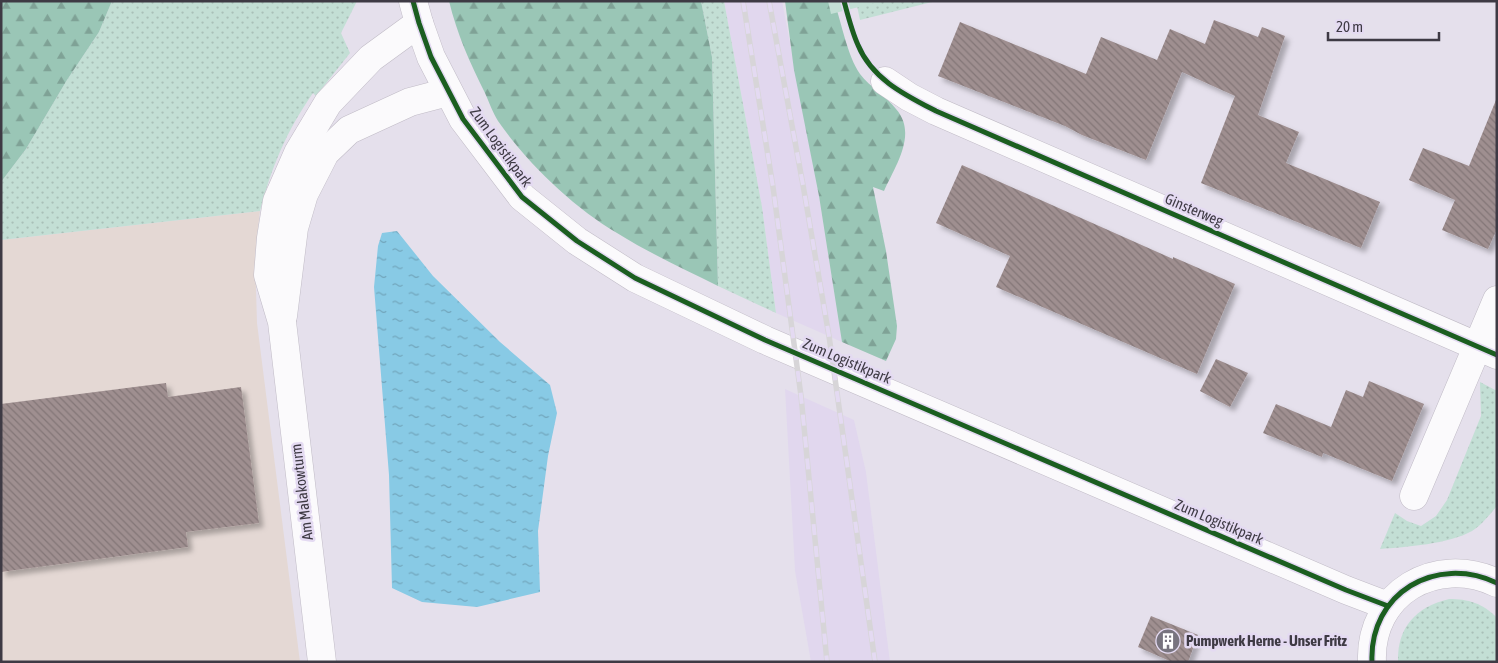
<svg xmlns="http://www.w3.org/2000/svg" width="1498" height="663" viewBox="0 0 1498 663" font-family="'Asap Condensed',sans-serif">
  <style>
    .commercial { fill: #e4d8d4 }
    .built { fill: #e1d7ee }
    .grass { fill: url(#grass-dots) }
    .forest { fill: url(#forest-firs) }
    .park { fill: #c3dfd5 }
    .water { fill: url(#water-ripples) }
    .building { fill: url(#building-back-hatch); filter: url(#shadow) }
    .lines { fill: none; stroke-linecap: round; stroke-linejoin: round }
    .minor-casing { stroke: #c0bbc6; stroke-width: 29 }
    .minor { stroke: #fbfafc; stroke-width: 28 }
    .rail-casing { stroke: #d7d5d8; stroke-width: 5.5 }
    .rail { stroke: #e4daf2; stroke-width: 4; stroke-dasharray: 11; stroke-linecap: butt }
    .cycleway-casing { stroke: #e4daf2; stroke-width: 8 }
    .cycleway { stroke: #1b5e20; stroke-width: 5 }
    .labels { text-anchor: middle; stroke-width: 5; stroke-linejoin: round; paint-order: stroke }
    .street-label { font-size: 15px; fill: #3e3a44; stroke: #e4daf2 }
    .poi-label { font-size: 15px; font-weight: bold; fill: #3e3a44; stroke: #e4daf2; text-anchor: start }
  </style>
  <defs>
    <pattern id="grass-dots" width="8" height="8" patternUnits="userSpaceOnUse" patternTransform="scale(1.25)"><rect width="8" height="8" fill="#c3dfd5"/><path d="M2 2h.1M6 6h.1" fill="none" stroke="#a9c0b8" stroke-width="1.8" stroke-linecap="round"/></pattern>
    <pattern id="forest-firs" width="22" height="20" patternUnits="userSpaceOnUse" patternTransform="scale(1.25)"><rect width="22" height="20" fill="#9ac6b6"/><path d="M5 1l3.5 6h-7zM16 11l3.5 6h-7z" fill="#7fa296"/></pattern>
    <pattern id="water-ripples" width="26" height="14" patternUnits="userSpaceOnUse" patternTransform="scale(1.25)"><rect width="26" height="14" fill="#88cae5"/><path d="M2 4q2-2 4 0t4 0M15 11q2-2 4 0t4 0" fill="none" stroke="#71a5bb"/></pattern>
    <pattern id="building-back-hatch" width="6" height="6" patternUnits="userSpaceOnUse" patternTransform="scale(1.25)"><rect width="6" height="6" fill="#9f8f90"/><path d="M-1 5l2 2M0 0l6 6M5-1l2 2" fill="none" stroke="#837677"/></pattern>
    <filter id="shadow"><feDropShadow dx="4.5" dy="4.5" stdDeviation="2.5" flood-color="#0004"/></filter>
  </defs>
  <rect width="100%" height="100%" fill="#e5e0ec"/>
  <path class="commercial" d="M260 211 255 256 257 323 300 662H1V240Z"/>
  <g class="built">
    <path d="M724 1H782L819 196 842 342 776 313 762 207Z"/>
    <path d="M785 389 854 420 866 472 890 662H811L795 571Z"/>
  </g>
  <g class="grass">
    <path d="M112 1H357L341 33 350 53 316 96 313 93C286 132 272 166 260 211L1 240V182L26 149 67 80 99 32Z"/>
    <path d="M701 1H724L762 207 776 313 718 286 712 57Z"/>
    <path d="M856 1H936L860 20Z"/>
    <path d="M1480 382 1497 391V506C1489 515 1482 525 1472 531 1449 544 1406 547 1380 549L1395 513 1407 521 1421 526 1436 516 1447 500 1481 416Z"/>
    <path d="M1449 599C1468 599 1483 603 1497 618V662H1398C1397 627 1416 607 1449 599Z"/>
  </g>
  <g class="forest">
    <path d="M1 1H112L99 32 67 80 26 149 1 182Z"/>
    <path d="M449 1H701L712 57 718 286C684 269 649 253 617 233 573 207 527 163 498 121 493 113 489 102 485 93 470 63 457 34 449 1Z"/>
    <path d="M785 1H834C842 24 847 55 860 74 870 87 886 96 896 109 918 134 895 166 884 191L873 187 886 251 897 326 896 339 886 361 842 342 819 196 794 70Z"/>
  </g>
  <path class="park" d="M828 1H883L831 14Z"/>
  <path class="water" d="M397 231 433 276 500 342 550 385 557 413 548 456 538 531 540 592 477 607 422 602 392 588 389 475 374 287 378 246 382 233Z"/>
  <g class="building">
    <path d="M1214 20 1258 37 1262 27 1285 36 1258 115 1299 132 1286 163 1380 202 1361 248 1201 183 1235 96 1182 72 1146 160 1082 135 1065 126 938 76 960 22 1086 74 1101 37 1157 60 1170 29 1205 44Z"/>
    <path d="M1496 100 1497 229 1488 249 1442 230 1455 200 1409 180 1423 148 1469 166Z"/>
    <path d="M962 165 1173 259V257L1235 284 1197 374 996 287 1010 256 936 223Z"/>
    <path d="M1216 359 1248 373 1230 407 1200 391Z"/>
    <path d="M1369 381 1424 404 1392 481 1323 453 1322 457 1263 433 1276 404 1331 427 1346 390 1363 397Z"/>
    <path d="M166 383 168 397 241 387 259 523 186 532 188 547 1 572V404Z"/>
    <path d="M1151 616 1198 635 1188 662H1172L1138 647Z"/>
  </g>
  <g class="lines">
    <defs>
      <g id="minor">
        <path d="M413 1 419 23 431 57 463 119 522 197 577 241 635 278 765 340 1346 590 1388 606"/>
        <path d="M885 81 909 97 936 111 1497 355"/>
        <path d="M283 316 294 228 304 194 325 153 349 130 410 102 448 92"/>
        <path d="M1414 496 1497 300"/>
        <path d="M322 662 282 322 268 275 271 238 277 201 298 153 328 103 371 58 419 23"/>
        <path d="M1372 662C1369 593 1436 554 1497 583"/>
      </g>
    </defs>
    <use href="#minor" class="minor-casing"/>
    <use href="#minor" class="minor"/>
    <defs>
      <g id="rail">
        <path d="M743 1 773 187 801 396 827 662"/>
        <path d="M769 1 803 185 829 336 875 662"/>
      </g>
    </defs>
    <use href="#rail" class="rail-casing"/>
    <use href="#rail" class="rail"/>
    <defs>
      <g id="cycleway">
        <path d="M413 1 419 23 431 57 463 119 522 197 577 241 635 278 765 340 1346 590 1388 606"/>
        <path d="M844 1C848 16 852 32 858 45 872 79 905 95 936 111L1497 355"/>
        <path d="M1372 662C1369 593 1436 554 1497 583"/>
      </g>
    </defs>
    <use href="#cycleway" class="cycleway-casing"/>
    <use href="#cycleway" class="cycleway"/>
  </g>
  <defs>
    <symbol id="building-disc" viewBox="-11 -11 22 22"><circle r="9.5" fill="#78747f" stroke="#e4daf2"/><path d="M-4-6H4V6H1V3H-1V6H-4ZM-2.5-4.3h1.7v1.8h-1.7ZM.8-4.3h1.7v1.8H.8ZM-2.5-1h1.7V.8h-1.7ZM.8-1h1.7V.8H.8Z" fill="#fff"/></symbol>
  </defs>
  <g fill-rule="evenodd">
    <use href="#building-disc" x="1154" y="627" width="28" height="28"/>
  </g>
  <g class="labels">
    <g class="street-label">
      <text transform="translate(501 147) rotate(54)" y="5">Zum Logistikpark</text>
      <text transform="translate(1194 210) rotate(23)" y="5">Ginsterweg</text>
      <text transform="translate(847 361) rotate(23)" y="5">Zum Logistikpark</text>
      <text transform="translate(302 492) rotate(-97)" y="5">Am Malakowturm</text>
      <text transform="translate(1219 522) rotate(23)" y="5">Zum Logistikpark</text>
    </g>
    <g class="poi-label">
      <text x="1186" y="646">Pumpwerk Herne - Unser Fritz</text>
    </g>
  </g>
  <rect width="1498" height="663" fill="none" stroke="#3e3a44" stroke-width="5"/>
  <path d="M1328 32v8h111v-8" fill="none" stroke="#3e3a44" stroke-width="2.5"/>
  <text x="1336" y="32" font-size="15" fill="#3e3a44" stroke="#e4daf2" stroke-width="4" paint-order="stroke">20 m</text>
</svg>
